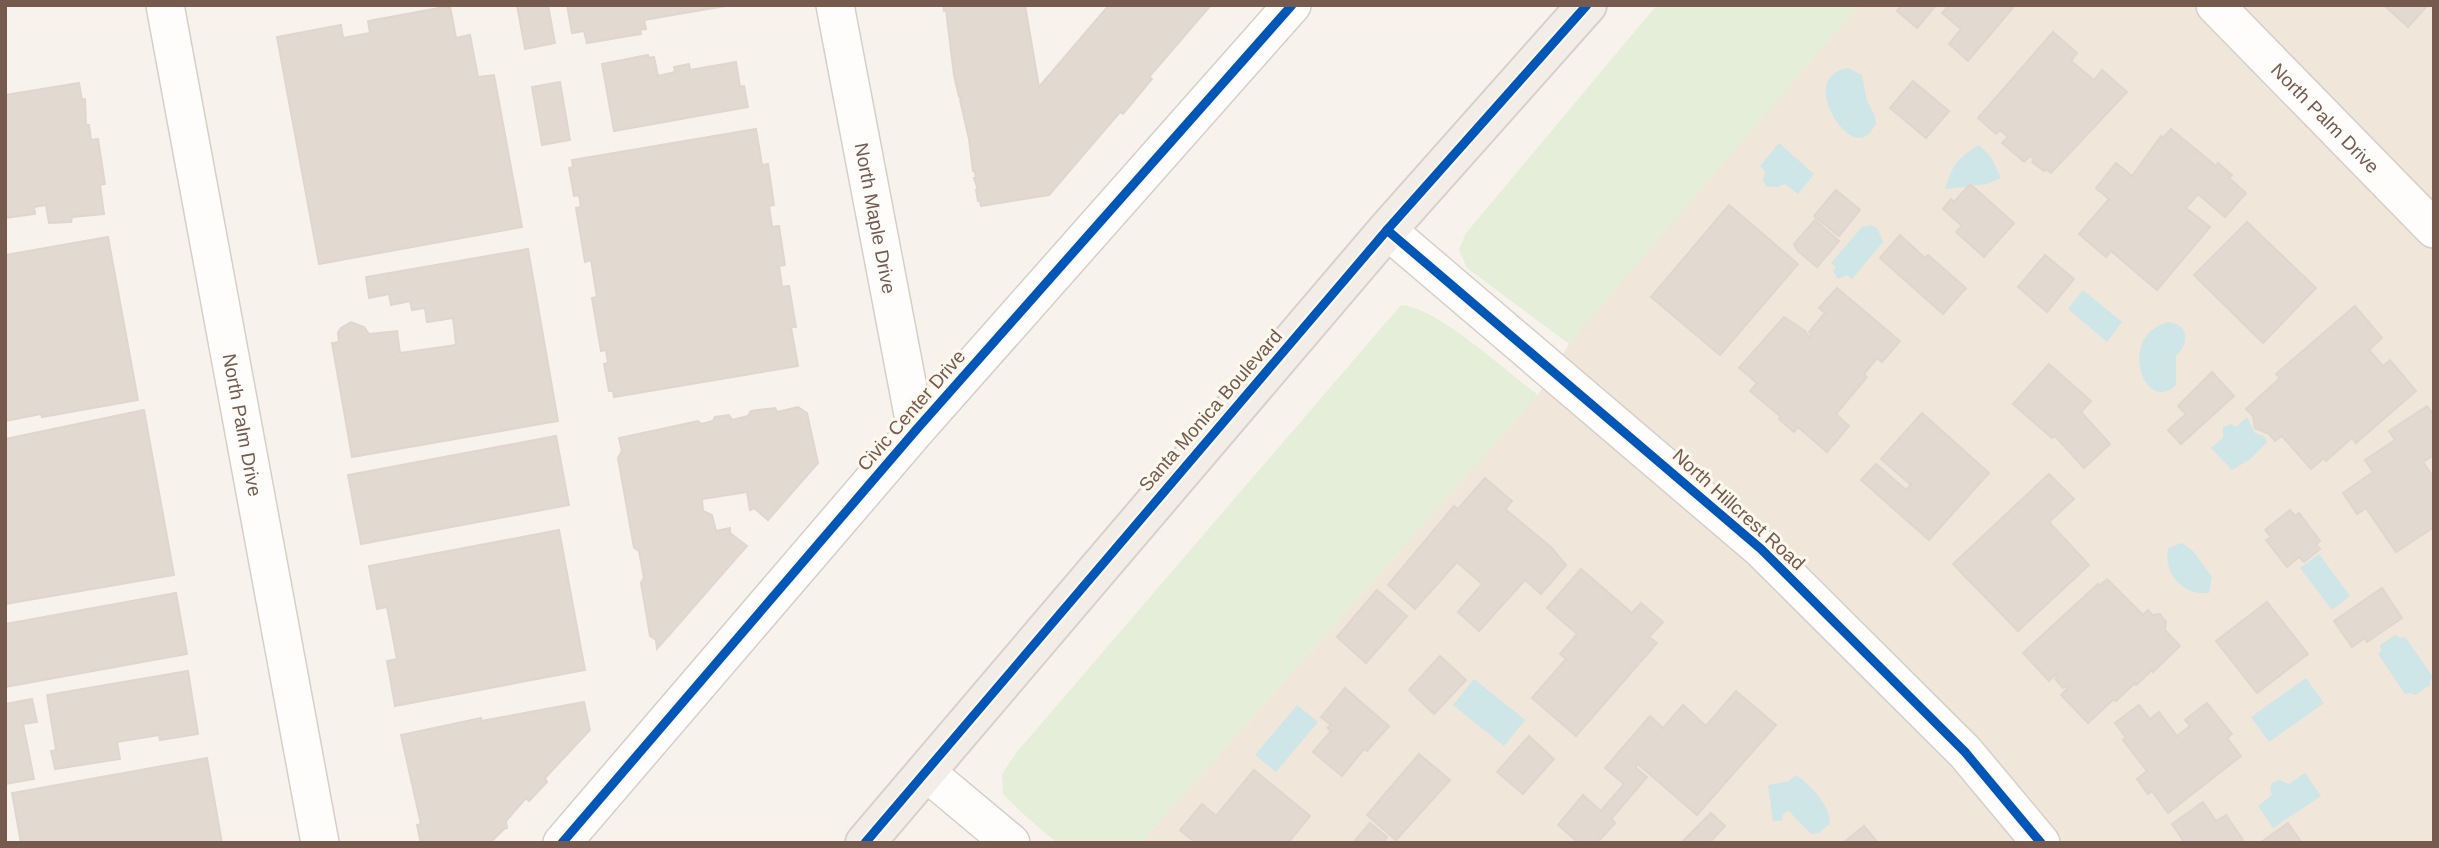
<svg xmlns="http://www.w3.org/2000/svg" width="2439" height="848" viewBox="0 0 2439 848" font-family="Helvetica,sans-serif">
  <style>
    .residential { fill: #f0e6da }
    .green { fill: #e5eed8 }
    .water { fill: #cee6e7 }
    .building { fill: #e2d9d1; stroke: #e0d6cf; stroke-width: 2 }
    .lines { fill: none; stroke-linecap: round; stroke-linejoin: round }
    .street-casing { stroke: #d6cfc9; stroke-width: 40 }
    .primary-casing { stroke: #d8d0ca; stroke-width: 42 }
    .street { stroke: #fefdfc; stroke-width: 37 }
    .primary { stroke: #f2eee7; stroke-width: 38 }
    .cycleway-casing { stroke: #fef8ef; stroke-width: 13 }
    .cycleway { stroke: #0057b8; stroke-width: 9 }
    .labels { text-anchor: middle; stroke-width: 6; stroke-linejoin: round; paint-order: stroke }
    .street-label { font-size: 19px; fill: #755a4d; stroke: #fef8ef }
  </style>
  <rect width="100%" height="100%" fill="#f7f3ec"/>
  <path class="residential" d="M1859 5H2434V843H1141L1538 395 1569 344 1587 322Z"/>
  <g class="green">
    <path d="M1657 5H1859L1569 344 1467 268 1459 250 1466 233Z"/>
    <path d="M1401 305C1437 307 1507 372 1538 395L1141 843H1057L1021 812 1003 794 1002 774 1016 753Z"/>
  </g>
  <g class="water">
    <path d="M1848 68 1862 75 1867 101 1875 116 1876 124C1872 130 1868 137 1860 138 1840 140 1801 76 1848 68Z"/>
    <path d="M1779 143 1814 174 1798 194 1785 184 1777 187 1766 186 1763 180 1765 171 1760 166Z"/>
    <path d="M1979 145 1991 157 2001 178 1987 184 1945 189C1953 164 1956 159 1979 145Z"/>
    <path d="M1870 225 1877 228 1883 242 1852 279 1847 275 1838 279 1833 271 1836 267 1831 263 1862 227Z"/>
    <path d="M2083 290 2122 322 2107 342 2068 309Z"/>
    <path d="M2169 322C2190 325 2189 345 2176 356V385C2144 416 2116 334 2169 322Z"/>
    <path d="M2247 417 2255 433 2264 436 2267 442 2249 460 2232 470 2211 448 2223 438V427L2231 424 2236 427Z"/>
    <path d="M2182 543 2193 551 2212 577 2209 593C2183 596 2163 574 2168 548Z"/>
    <path d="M2319 554 2350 596 2332 610 2300 568Z"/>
    <path d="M2395 635 2400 638 2405 637 2433 677 2430 681V685L2415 695 2411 693 2405 694 2378 654 2381 651 2380 645Z"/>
    <path d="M2306 678 2324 703 2269 742 2251 717Z"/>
    <path d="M1474 679 1525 720 1504 746 1453 705Z"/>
    <path d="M1297 705 1318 722 1276 772 1255 755Z"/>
    <path d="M2305 773 2321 796 2273 828 2258 806 2272 795 2270 789 2272 783 2279 780 2289 784Z"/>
    <path d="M1796 775C1811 785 1830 806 1830 823L1819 833 1811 834 1789 811 1783 813 1782 821H1773L1768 785 1789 781Z"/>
  </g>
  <g class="building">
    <path d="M517 5H548L555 43 525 49Z"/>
    <path d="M567 5H726V6L644 20 646 29 640 30 641 34 587 43 584 31 572 33Z"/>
    <path d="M943 5H1025L1039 87 1109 5H1211L1149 77 1152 79 1123 114 1120 112 1049 195 981 206 980 201H978L976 190H978L974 178H976L975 172 973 171 969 139 960 100 962 97H959L954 75 946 10 944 11Z"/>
    <path d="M1902 5H1936L1917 28 1897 11Z"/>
    <path d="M1944 5H2015L1968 61 1949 44 1961 29 1942 13 1947 8Z"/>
    <path d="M2384 5H2428L2408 27Z"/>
    <path d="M450 6 456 38 470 35 478 77 494 75 522 227 319 264 277 37 341 25 343 38 370 33 368 21Z"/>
    <path d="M2053 32 2077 53 2071 61 2094 80 2102 70 2127 92 2051 173 2046 169 2044 171 2032 162 2034 159 2030 156 2024 162 2002 143 2008 137 2000 130 1996 134 1978 118Z"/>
    <path d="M648 55 649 58 654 57 658 76 675 72 674 67 689 64 690 70 736 62 740 87 744 86 748 107 614 131 602 64Z"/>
    <path d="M1913 81 1949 111 1926 138 1890 108Z"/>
    <path d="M560 82 570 140 542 145 532 87Z"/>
    <path d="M79 83 82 100 85 99 86 125H89L91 140 98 139 105 184 100 185 104 214 72 217 71 222 49 223 46 205 34 207 35 214 5 218V95Z"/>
    <path d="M756 129 762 165 768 164 774 205 769 206 772 227 779 226 785 265 779 266 782 287 789 286 796 327H791L798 366 614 397 613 391H609L604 364 608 363 606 350 601 351 592 298 597 297 591 260 585 262 576 208 581 207 579 195 574 196 569 168 573 167 572 160Z"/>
    <path d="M2171 129 2216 166 2218 163 2232 175 2229 178 2246 193 2225 217 2198 194 2186 208 2210 227 2157 290 2111 251 2106 257 2079 234 2109 199 2096 188 2116 163 2132 176 2161 136 2163 138Z"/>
    <path d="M1970 184 2014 223 1984 257 1956 232 1962 226 1943 209 1951 199 1954 202Z"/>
    <path d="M1836 190 1860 210 1839 236 1814 216Z"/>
    <path d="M1729 205 1798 264 1720 355 1651 297Z"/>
    <path d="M1815 220 1839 241 1817 267 1798 251 1794 244Z"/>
    <path d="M2247 222 2316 288 2263 343 2194 275Z"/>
    <path d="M1900 235 1925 258 1928 255 1966 288 1943 314 1880 258Z"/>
    <path d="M108 237 138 400 42 417 41 414 5 421V255Z"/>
    <path d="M528 249 558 421 352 457 332 343 339 342 338 333 341 328 351 322 364 327 369 334 397 331 400 353 456 345 453 318 427 322 425 308 412 310 410 301 391 305 389 294 369 298 366 277Z"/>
    <path d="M2045 255 2074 279 2047 312 2018 287Z"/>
    <path d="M1837 288 1900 341 1882 362 1877 358 1864 374 1867 377 1836 414 1849 426 1827 452 1798 427 1794 432 1779 419 1781 417 1750 391 1757 383 1739 368 1784 317 1805 331 1809 338 1811 334 1809 332 1825 313 1819 308Z"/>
    <path d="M2355 306 2382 338 2369 350 2383 366 2390 360 2416 391 2356 443 2352 438 2326 461 2324 458 2311 469 2282 436 2275 441 2269 434 2255 428 2253 416 2246 409 2280 378 2276 374Z"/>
    <path d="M2049 364 2091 401 2081 412 2110 444 2084 468 2055 436 2052 438 2013 404Z"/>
    <path d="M2212 372 2234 396 2181 444 2168 430 2186 414 2178 406Z"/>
    <path d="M2427 406 2434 415V455L2423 462 2434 478V527L2396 552 2366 508 2357 514 2343 493 2373 472 2365 460 2395 440 2389 431Z"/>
    <path d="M798 407 807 413 818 463 768 520 754 508 750 510 747 492 702 499 703 511 712 515 716 531 730 528V533L747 546 657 649 656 640 650 636 641 583 644 578 639 551 634 548 618 458 622 451 619 438 698 421 701 424 713 421 715 417 729 415 732 420 748 416 751 411 775 408 777 412Z"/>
    <path d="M144 410 174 575 5 604V439Z"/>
    <path d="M1922 413 1989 473 1929 540 1861 480 1876 464 1906 490 1911 485 1881 459Z"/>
    <path d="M556 436 569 505 361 544 348 475Z"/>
    <path d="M2049 474 2074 499 2049 522 2089 565 2018 631 1953 564Z"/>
    <path d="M1485 478 1512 501 1505 509 1551 547 1566 565 1541 594 1525 580 1479 631 1458 612 1482 584 1457 562 1415 609 1388 585 1454 506 1458 509Z"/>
    <path d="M2290 510 2295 516 2299 513 2320 541 2316 544 2320 549 2304 562 2299 557 2287 567 2266 540 2271 537 2265 530Z"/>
    <path d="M559 530 585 670 395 706 387 661 397 659 387 607 377 609 369 566Z"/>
    <path d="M1581 569 1632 613 1641 603 1663 622 1649 637 1657 643 1576 736 1532 698 1566 659 1560 654 1577 634 1547 608Z"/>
    <path d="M2107 579 2143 615 2148 610 2152 615 2160 614 2166 622 2165 630 2180 646 2153 672 2152 670 2136 685 2135 683 2116 701 2114 699 2088 723 2061 695 2068 688 2066 686 2063 688 2055 679 2058 677 2055 675 2049 681 2023 653 2098 584 2099 586Z"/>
    <path d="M2382 588 2402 618 2367 642 2365 638 2352 647 2334 621Z"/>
    <path d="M1377 590 1407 616 1366 663 1337 637Z"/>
    <path d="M176 593 187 654 5 687V624Z"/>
    <path d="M2267 602 2308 654 2257 693 2216 641Z"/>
    <path d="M1440 656 1466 680 1434 714 1409 690Z"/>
    <path d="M188 671 198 734 160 740 159 735 117 742 120 759 55 769 51 751 56 750 47 695Z"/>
    <path d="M1345 688 1389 726 1367 751 1364 749 1342 776 1313 752 1331 731 1327 728 1331 725 1321 717Z"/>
    <path d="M1736 691 1776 725 1697 815 1638 764 1635 767 1647 777 1611 819 1615 823 1597 843H1579L1558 825 1583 795 1601 811 1624 784 1605 768 1650 716 1663 728 1683 705 1706 726Z"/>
    <path d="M32 699 37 722 23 724 34 779 5 784V704Z"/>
    <path d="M584 702 590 730 545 778 547 782 529 801 526 798 506 821 507 828 504 829 490 843H421L417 825 421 824 401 735 481 718V721Z"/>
    <path d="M2207 703 2232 734 2227 738 2241 756 2168 813 2152 791 2148 794 2137 779 2147 771 2123 740 2126 738 2115 723 2139 705 2150 719 2159 712 2177 736 2190 726 2185 720Z"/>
    <path d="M1529 736 1554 759 1523 794 1497 772Z"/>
    <path d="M1419 754 1450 780 1396 840 1367 815Z"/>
    <path d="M207 758 222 843H21L12 793Z"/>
    <path d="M1254 770 1310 816 1288 843H1196L1180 830 1202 804 1216 816Z"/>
    <path d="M2203 802 2216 821 2226 815 2245 843H2185L2172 824Z"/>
    <path d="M1711 813 1725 826 1711 841 1712 843H1681Z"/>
    <path d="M1370 823 1387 837 1383 843H1353Z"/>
    <path d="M2288 823 2302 843H2260Z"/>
    <path d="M1864 826 1878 843H1843Z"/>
  </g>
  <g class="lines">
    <defs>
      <g id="street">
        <path id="s1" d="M165 5 320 843"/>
        <path id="s2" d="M835 5 916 430"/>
        <path id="s3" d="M2215 5 2434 229"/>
        <path d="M1387 230 1761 549 1965 752 2041 843"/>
        <path d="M926 772 1011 843"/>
        <path d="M562 843 916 430 1292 5"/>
      </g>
      <path id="primary" d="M865 843 1387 230 1587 5"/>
    </defs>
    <use href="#street" class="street-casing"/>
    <use href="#primary" class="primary-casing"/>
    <use href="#street" class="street"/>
    <use href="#primary" class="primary"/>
    <defs>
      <g id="cycleway">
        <path d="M1387 230 1761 549 1965 752 2041 843"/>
        <path d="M562 843 916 430 1292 5"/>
        <path d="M865 843 1387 230 1587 5"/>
      </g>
    </defs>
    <use href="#cycleway" class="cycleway-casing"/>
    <use href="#cycleway" class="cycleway"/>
  </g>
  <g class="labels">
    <g class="street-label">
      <text dy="7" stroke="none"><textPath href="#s3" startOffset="158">North Palm Drive</textPath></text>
      <text dy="7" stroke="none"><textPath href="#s2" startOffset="217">North Maple Drive</textPath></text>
      <text transform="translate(911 410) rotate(-49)" y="7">Civic Center Drive</text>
      <text transform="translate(1210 410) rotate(-49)" y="7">Santa Monica Boulevard</text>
      <text dy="7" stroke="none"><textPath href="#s1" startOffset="427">North Palm Drive</textPath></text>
      <text transform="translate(1739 509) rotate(42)" y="7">North Hillcrest Road</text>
    </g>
  </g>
  <rect width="2439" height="848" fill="none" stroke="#755a4d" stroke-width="14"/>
</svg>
